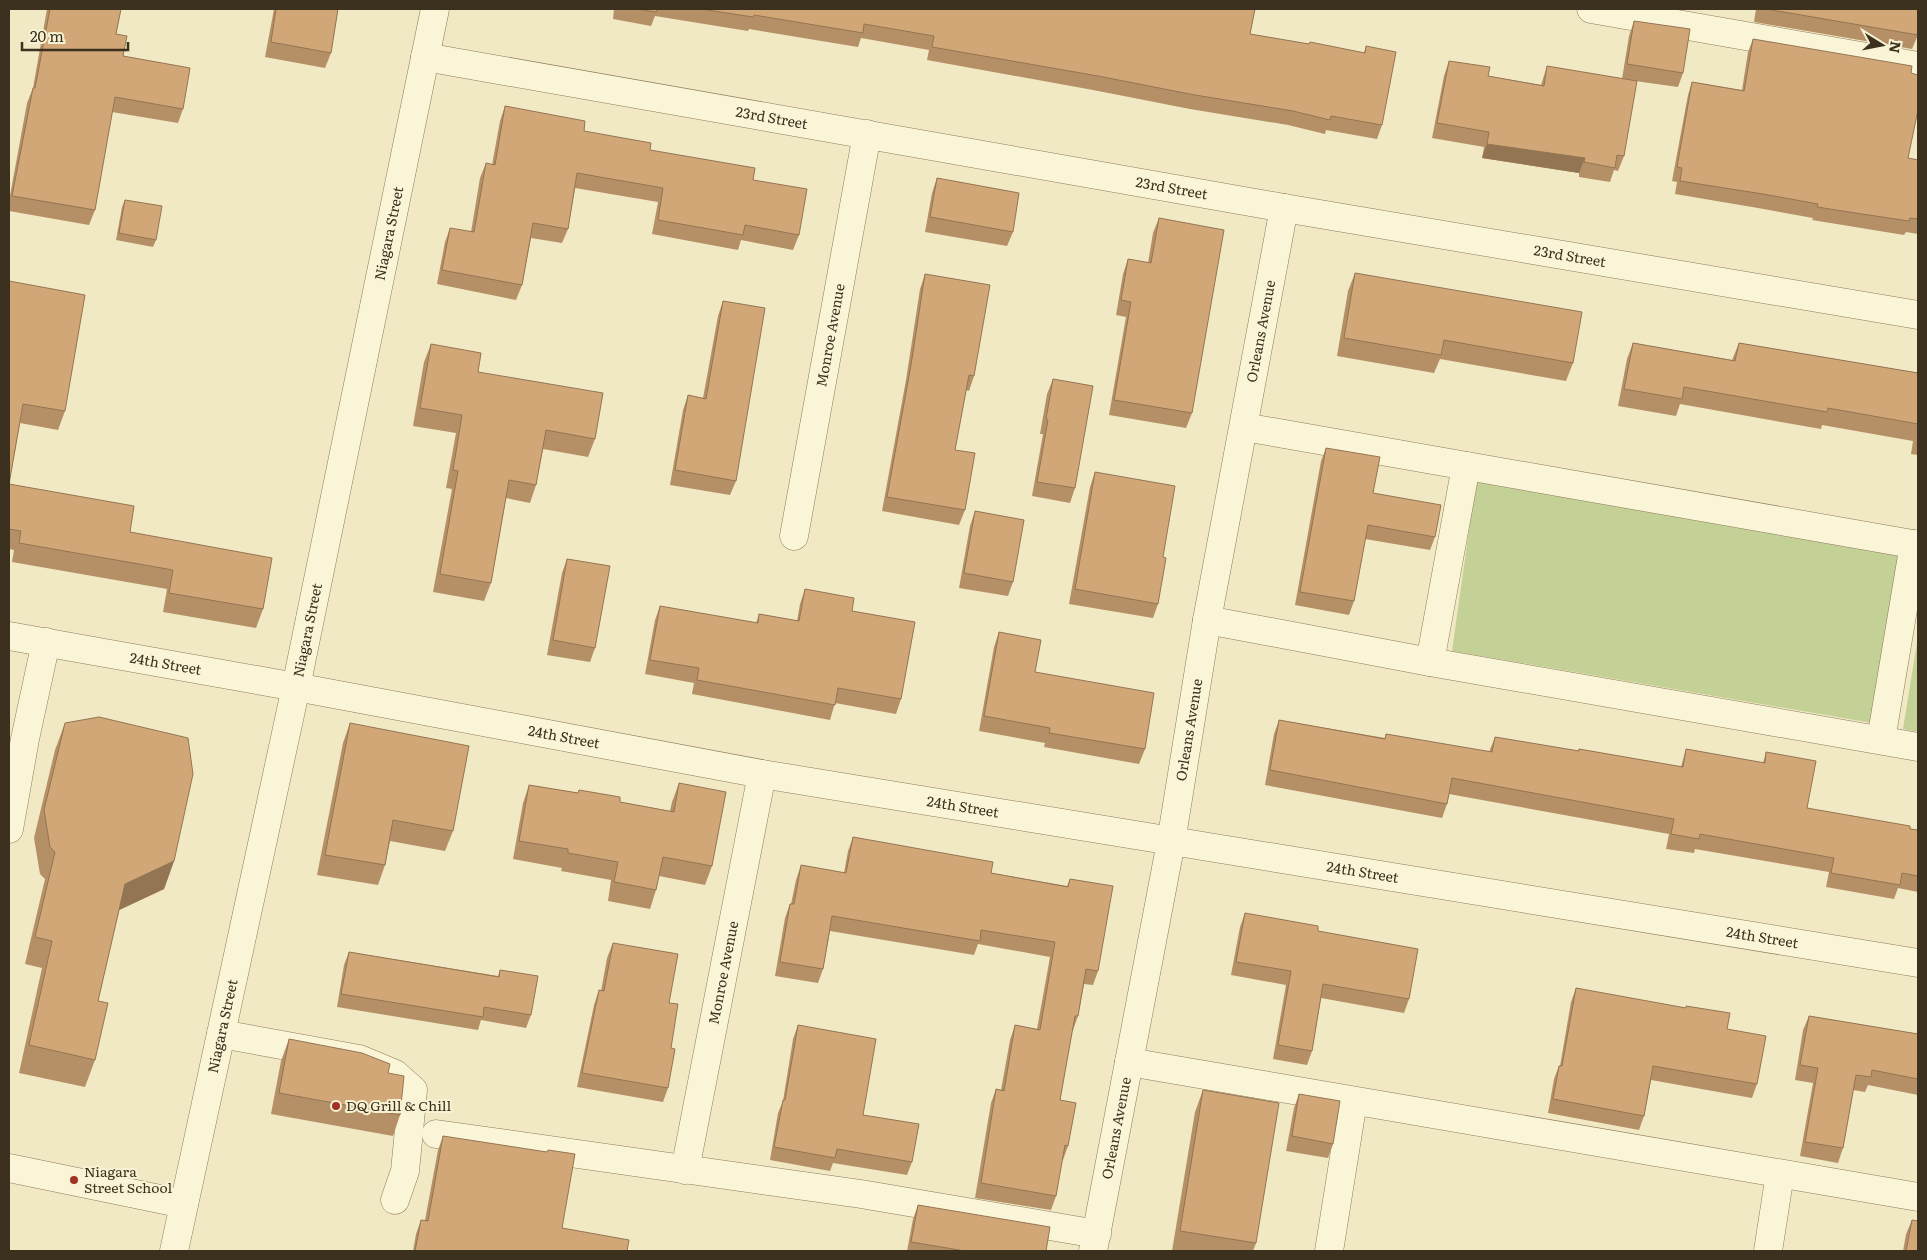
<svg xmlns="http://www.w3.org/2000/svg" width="1927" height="1260" viewBox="0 0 1927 1260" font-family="Literata,serif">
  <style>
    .green { fill: #c3d096 }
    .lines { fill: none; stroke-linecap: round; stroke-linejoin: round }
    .minor-casing { stroke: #8d7b59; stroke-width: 29 }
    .minor { stroke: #fbf5d8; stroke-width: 28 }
    .wall { fill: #b59066 }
    .shaded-wall { fill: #937553 }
    .building { fill: #d2a777; stroke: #937553 }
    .poi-dot { fill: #a03224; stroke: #f8f2d4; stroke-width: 2 }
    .labels { text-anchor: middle; stroke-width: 4; stroke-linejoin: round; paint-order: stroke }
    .street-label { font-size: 14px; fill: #3c301e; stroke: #f8f2d4 }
    .poi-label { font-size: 14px; fill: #3c301e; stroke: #f8f2d4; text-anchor: start }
  </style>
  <rect width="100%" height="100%" fill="#f1e9c3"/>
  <g class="green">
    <path d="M1477 474 1907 552 1878 724 1452 651Z"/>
    <path d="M1918 637V732L1903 729Z"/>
  </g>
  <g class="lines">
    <defs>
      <g id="minor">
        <path d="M1591 9 1918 66"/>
        <path id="s1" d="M425 57 1284 208 1918 315"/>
        <path d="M1244 427 1918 545"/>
        <path id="s2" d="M794 536 867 134"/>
        <path d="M1207 620 1430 662 1918 747"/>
        <path id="s3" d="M9 636 296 687 762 774 1918 963"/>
        <path d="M1430 662 1466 466"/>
        <path d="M1881 740 1914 544"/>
        <path d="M9 829 25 739 46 642"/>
        <path d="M221 1034 359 1059 395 1074 413 1090 405 1171 395 1200"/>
        <path d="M1129 1062 1918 1197"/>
        <path d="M436 1134 861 1194 1097 1234"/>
        <path d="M9 1168 184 1204"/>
        <path id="s4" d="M685 1170 762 774"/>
        <path id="s5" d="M174 1251 296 687 435 9"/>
        <path id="s6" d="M1093 1251 1171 842 1207 620 1284 208"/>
        <path d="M1329 1251 1353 1101"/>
        <path d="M1768 1251 1780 1174"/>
      </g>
    </defs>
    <use href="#minor" class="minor-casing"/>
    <use href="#minor" class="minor"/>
  </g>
  <g class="wall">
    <path d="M47 9H121L116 34 123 56 183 109 178 123 112 112 95 210 89 225 9 211V201L27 103 33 88Z"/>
    <path d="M274 9H338L331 53 325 68 265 57Z"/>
    <path d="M614 9H1255L1250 34 1309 44 1364 53 1366 46 1382 125 1377 139 1326 130 1325 134 1288 125 1190 109 1093 90 927 60 929 50 861 38 858 47 749 29 748 31 655 16 651 26 613 19Z"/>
    <path d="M1756 9H1918V35L1912 49 1754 22Z"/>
    <path d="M1634 21 1683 73 1678 87 1628 80 1624 156 1618 171 1614 170 1610 182 1579 177V173L1482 158 1484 147 1432 138 1444 76 1449 61 1488 76 1541 85 1547 66 1622 79 1629 36Z"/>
    <path d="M1753 39 1911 73 1908 158 1918 160V234L1906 232 1904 235 1812 220 1813 218 1758 208 1675 194 1677 182 1672 181 1688 95 1692 82 1742 90 1748 52Z"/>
    <path d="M505 106 584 131 753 180 799 235 793 250 741 240 738 250 652 234 658 202 575 188 568 229 562 243 531 238 522 285 516 300 437 284 445 242 450 228 471 232 480 178 486 163 492 165 500 121Z"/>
    <path d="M937 178 1013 232 1007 246 925 232 932 193Z"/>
    <path d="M125 200 156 240 153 247 116 240 122 207Z"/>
    <path d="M1159 218 1192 413 1186 428 1109 415 1126 317 1116 315 1123 274 1128 259 1148 263 1153 233Z"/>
    <path d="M1355 273 1573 363 1566 381 1440 359 1434 373 1337 356 1348 291Z"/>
    <path d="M925 274 974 376 969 391 966 390 955 450 965 510 959 525 882 511 906 380 920 289Z"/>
    <path d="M9 281 65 411 58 430 20 423 9 484 130 532 263 609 256 628 163 612 167 589 12 562 14 550 9 549Z"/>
    <path d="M723 301 736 481 730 495 670 485 683 410 688 395 703 398 718 316Z"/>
    <path d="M1633 343 1732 360 1739 343 1918 373V455L1911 454 1913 441 1822 425 1821 429 1680 404 1676 416 1618 406 1627 359Z"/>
    <path d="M431 344 595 439 588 457 543 449 536 485 530 503 506 498 491 583 484 601 433 592 452 489 446 488 456 433 413 426 424 362Z"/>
    <path d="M1053 379 1075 488 1070 503 1032 496 1043 434H1040L1047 394Z"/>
    <path d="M1326 448 1373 493 1435 537 1430 550 1365 539 1354 601 1349 615 1295 605 1321 461Z"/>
    <path d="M1095 472 1163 557 1158 604 1153 618 1069 604 1090 487Z"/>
    <path d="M975 511 1013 582 1008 596 959 588 970 526Z"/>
    <path d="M567 559 595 648 590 662 547 655 562 573Z"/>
    <path d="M805 589 852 611 901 699 896 714 835 703 830 720 692 694 694 683 645 674 655 620 660 606 756 623 759 614 797 621 800 604Z"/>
    <path d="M999 632 1035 672 1145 749 1139 764 1044 747 1045 743 979 731 994 647Z"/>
    <path d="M1279 720 1385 738 1386 734 1489 752 1495 737 1578 751 1579 749 1681 767 1686 749 1763 763 1766 752 1807 808 1918 830V892L1898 888 1894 899 1826 887 1829 872 1695 849 1694 853 1666 849 1669 834 1449 794 1447 804 1442 818 1265 785 1274 734Z"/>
    <path d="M65 723 174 861 164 889 119 910 98 1001 95 1060 85 1087 19 1073 42 968 25 964 45 879 40 874 34 838 55 750Z"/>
    <path d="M350 723 453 831 445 851 390 841 385 865 378 885 317 875 343 743Z"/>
    <path d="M679 783 712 866 705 885 659 876 656 890 650 909 608 901 611 880 561 871 562 868 513 859 523 803 529 785 578 793 579 790 620 802 670 811 672 802Z"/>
    <path d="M853 837 991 873 1067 886 1070 879 1098 971 1093 985 1084 984 1078 1016 1073 1030H1072L1060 1100 1068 1146 1063 1160H1062L1056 1196 1051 1210 975 1198 991 1103 996 1089 1001 1090 1010 1040 1015 1025 1037 1029 1050 957 978 944 974 955 830 931 823 969 818 983 775 976 785 918 790 904H791L796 880 801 865 844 873 848 851Z"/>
    <path d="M1245 913 1318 931 1409 999 1404 1013 1321 998 1312 1051 1307 1065 1273 1059 1286 985 1231 975 1240 927Z"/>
    <path d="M613 943 669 1003 668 1088 663 1102 577 1087 594 1005 599 990 601 991 607 958Z"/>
    <path d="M349 952 498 976 500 970 531 1015 526 1028 481 1020 478 1030 337 1007 344 965Z"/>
    <path d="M1576 988 1727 1029 1757 1084 1752 1098 1651 1080 1644 1116 1639 1130 1548 1113 1554 1079 1559 1066H1560L1571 1002Z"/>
    <path d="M1809 1016 1918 1034V1095L1868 1085 1865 1092 1853 1090 1843 1148 1838 1163 1800 1156 1813 1083 1795 1080 1803 1030Z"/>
    <path d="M798 1025 863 1115 912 1162 907 1175 833 1163 830 1171 770 1160 778 1113 783 1101 793 1039Z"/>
    <path d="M289 1039 388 1073 400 1115 393 1136 271 1114 281 1061Z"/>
    <path d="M1203 1090 1256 1243 1253 1251H1172L1195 1112Z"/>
    <path d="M1299 1094 1333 1144 1328 1158 1286 1151 1294 1108Z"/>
    <path d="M443 1136 562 1228 627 1251H413L416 1234 421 1220H425L438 1150Z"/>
    <path d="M918 1205 1046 1251H907L913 1219Z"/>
    <path d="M1912 1220 1918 1251H1903L1906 1234Z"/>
  </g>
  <g class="shaded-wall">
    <path d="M1487 144 1585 158 1579 173 1482 158Z"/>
    <path d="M174 861 164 889 115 912 125 884Z"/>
  </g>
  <g class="building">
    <path d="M50 9H121L116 34 127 36 123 56 190 68 183 109 115 97 95 210 12 196 33 88H35Z"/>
    <path d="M276 9H338L331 53 271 42Z"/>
    <path d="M637 9H657L656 12Z"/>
    <path d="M701 9H1255L1250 34 1309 44 1310 42 1365 53 1366 46 1396 52 1382 125 1331 116 1330 120 1293 111 1195 95 1098 76 932 47 934 36 864 24 863 33 754 15 753 17Z"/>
    <path d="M1766 9H1918V35Z"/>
    <path d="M1634 21 1690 29 1683 73 1627 64Z"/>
    <path d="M1753 39 1912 66 1911 73 1918 75V110L1908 158 1918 160V219L1910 218 1909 221 1862 214 1817 207 1818 204 1763 194 1680 181 1682 168 1677 167 1692 82 1744 91Z"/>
    <path d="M1449 61 1490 67 1488 76 1544 86 1547 66 1637 81 1624 156 1617 155 1615 168 1584 162 1585 158 1487 144 1489 132 1437 123Z"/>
    <path d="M505 106 585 121 584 131 651 143 650 150 755 168 753 180 807 189 799 235 745 225 743 235 658 220 663 188 577 173 568 229 533 223 522 285 442 270 450 228 474 232 486 163 495 165Z"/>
    <path d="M937 178 1019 193 1013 232 930 217Z"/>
    <path d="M125 200 162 206 156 240 119 233Z"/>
    <path d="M1159 218 1224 230 1192 413 1114 400 1131 302 1121 300 1128 259 1151 263Z"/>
    <path d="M1355 273 1582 312 1573 363 1444 340 1441 355 1344 338Z"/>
    <path d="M925 274 990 285 974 376 969 375 955 450 975 453 965 510 887 497 911 365Z"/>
    <path d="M9 281 85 295 65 411 23 404 9 484 134 506 130 532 272 558 263 609 169 593 173 570 19 543 21 531 9 529Z"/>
    <path d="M723 301 765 308 736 481 675 470 688 395 706 399Z"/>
    <path d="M1633 343 1735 361 1739 343 1918 373V424L1828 408 1827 412 1684 387 1682 399 1624 389Z"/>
    <path d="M431 344 481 353 478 372 603 393 595 439 546 430 536 485 509 480 491 583 440 574 458 471 453 470 462 415 420 408Z"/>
    <path d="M1053 379 1093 386 1075 488 1037 482 1048 420 1046 419Z"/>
    <path d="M1326 448 1380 457 1373 493 1441 505 1435 537 1368 525 1354 601 1300 592Z"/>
    <path d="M1095 472 1175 486 1163 557 1166 558 1158 604 1075 589Z"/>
    <path d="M975 511 1024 520 1013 582 964 573Z"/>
    <path d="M567 559 610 566 595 648 553 640Z"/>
    <path d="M805 589 854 598 852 611 915 622 901 699 838 688 835 705 697 680 699 668 650 660 660 606 758 623 759 614 799 621Z"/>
    <path d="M999 632 1041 640 1035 672 1154 693 1145 749 1049 733 1050 728 984 716Z"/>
    <path d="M99 717 188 738 193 774 174 861 125 884 98 1001 108 1003 95 1060 29 1045 52 941 35 937 55 852 50 847 44 810 65 723Z"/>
    <path d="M1279 720 1385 739 1386 734 1492 752 1495 737 1579 751V749L1683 767 1686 749 1765 763 1766 752 1816 761 1807 808 1910 826V829L1918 830V876L1902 873 1900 885 1831 873 1834 858 1700 834 1699 839 1671 834 1674 819 1452 778 1447 804 1270 770Z"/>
    <path d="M350 723 469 746 453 831 393 820 385 865 325 855Z"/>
    <path d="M679 783 726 792 712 866 663 857 656 890 614 882 618 862 568 853V849L519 841 529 785 578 793 579 790 620 797V802L674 812Z"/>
    <path d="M853 837 993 862 991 873 1068 887 1070 879 1113 886 1098 971 1086 969 1078 1016H1075L1060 1100 1076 1103 1068 1146 1065 1145 1056 1196 981 1183 996 1089 1004 1091 1015 1025 1040 1030 1055 942 981 930 980 941 832 916 823 969 780 962 790 904H794L801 865 846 873Z"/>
    <path d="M1245 913 1318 926V931L1418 949 1409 999 1323 984 1312 1051 1278 1045 1291 971 1236 962Z"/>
    <path d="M613 943 678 954 669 1003 678 1004 671 1048 675 1049 668 1088 582 1073 599 990 604 991Z"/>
    <path d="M349 952 499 977 500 970 538 976 531 1015 484 1007 483 1017 341 994Z"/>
    <path d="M1576 988 1686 1008V1006L1730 1013 1727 1029 1766 1036 1757 1084 1653 1066 1644 1116 1553 1099 1559 1066H1562Z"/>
    <path d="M1809 1016 1918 1034V1079L1872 1070 1871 1077 1856 1075 1843 1148 1805 1142 1818 1068 1800 1065Z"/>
    <path d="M798 1025 876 1039 863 1115 919 1124 912 1162 837 1149 835 1158 774 1147 783 1100H785Z"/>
    <path d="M289 1039 362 1053 390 1064 388 1073 404 1076 400 1115 279 1093Z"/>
    <path d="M1203 1090 1279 1103 1256 1243 1180 1231Z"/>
    <path d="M1299 1094 1340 1101 1333 1144 1292 1136Z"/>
    <path d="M443 1136 547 1152 548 1150 575 1154 562 1228 629 1240 627 1251H415L421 1220 428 1221Z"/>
    <path d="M918 1205 1050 1227 1046 1251H965L911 1242Z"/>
    <path d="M1912 1220 1918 1221V1251H1906Z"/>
  </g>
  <g class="poi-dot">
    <circle cx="336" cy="1106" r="5"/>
    <circle cx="74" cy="1180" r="5"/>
  </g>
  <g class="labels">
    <g class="street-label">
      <text dy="5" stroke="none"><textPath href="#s1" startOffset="352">23rd Street</textPath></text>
      <text dy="5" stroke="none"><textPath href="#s1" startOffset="758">23rd Street</textPath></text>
      <text dy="5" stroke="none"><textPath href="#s5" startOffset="1040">Niagara Street</textPath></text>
      <text dy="5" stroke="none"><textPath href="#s1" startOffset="1162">23rd Street</textPath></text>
      <text dy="5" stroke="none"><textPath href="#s6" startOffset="935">Orleans Avenue</textPath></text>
      <text dy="5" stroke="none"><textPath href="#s2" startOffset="204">Monroe Avenue</textPath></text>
      <text dy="5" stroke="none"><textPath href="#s5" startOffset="635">Niagara Street</textPath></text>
      <text dy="5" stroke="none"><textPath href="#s3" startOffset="159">24th Street</textPath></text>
      <text dy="5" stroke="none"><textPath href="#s6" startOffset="530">Orleans Avenue</textPath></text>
      <text dy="5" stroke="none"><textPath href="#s3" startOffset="564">24th Street</textPath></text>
      <text dy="5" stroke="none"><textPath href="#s3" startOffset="969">24th Street</textPath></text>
      <text dy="5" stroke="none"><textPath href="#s3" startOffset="1374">24th Street</textPath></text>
      <text dy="5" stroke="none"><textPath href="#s3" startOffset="1779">24th Street</textPath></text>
      <text dy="5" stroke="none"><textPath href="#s4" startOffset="201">Monroe Avenue</textPath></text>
      <text dy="5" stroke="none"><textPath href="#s5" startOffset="230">Niagara Street</textPath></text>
      <text dy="5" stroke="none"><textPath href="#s6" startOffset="125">Orleans Avenue</textPath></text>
    </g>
    <g class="poi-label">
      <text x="346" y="1111">DQ Grill &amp; Chill</text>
      <text x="84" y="1177">Niagara<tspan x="84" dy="16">Street School</tspan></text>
    </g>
  </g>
  <rect width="1927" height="1260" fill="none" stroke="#3c301e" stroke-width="20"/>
  <g transform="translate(1882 45) rotate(100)" stroke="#f8f2d4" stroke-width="4" paint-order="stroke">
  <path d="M0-4L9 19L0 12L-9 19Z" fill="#3c301e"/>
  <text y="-8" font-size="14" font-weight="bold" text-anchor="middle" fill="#3c301e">N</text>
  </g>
  <path d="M22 42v8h106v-8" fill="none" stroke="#3c301e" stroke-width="2.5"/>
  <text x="30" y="42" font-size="15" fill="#3c301e" stroke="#f8f2d4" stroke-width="4" paint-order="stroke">20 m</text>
</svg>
